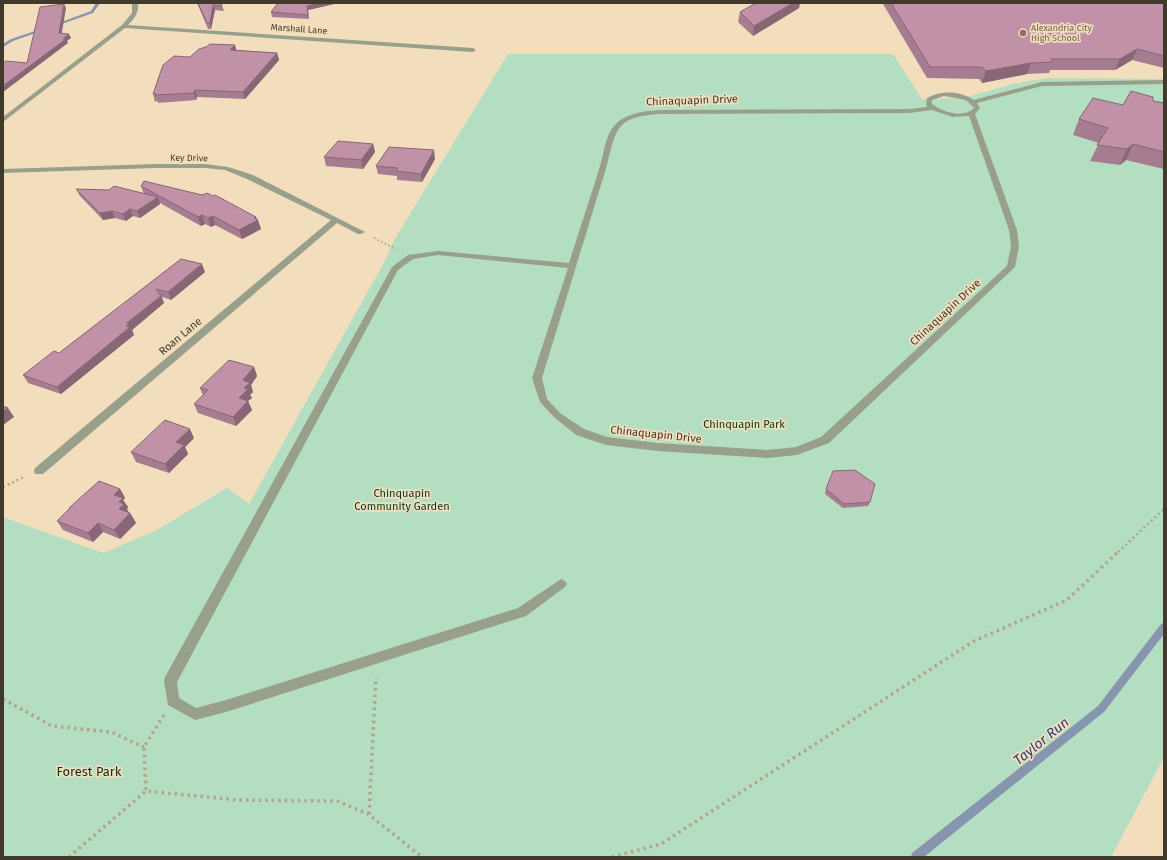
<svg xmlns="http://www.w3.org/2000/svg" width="1167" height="860" viewBox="0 0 1167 860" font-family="'Fira Sans',sans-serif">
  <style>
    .green { fill: #b3dec1 }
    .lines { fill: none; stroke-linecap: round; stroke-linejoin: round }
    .stream { fill: #8895ae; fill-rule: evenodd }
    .path-far2 { stroke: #b3a489; stroke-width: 2; stroke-dasharray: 1.5 2.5; stroke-linecap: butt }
    .path-far1 { stroke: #b3a489; stroke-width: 2.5; stroke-dasharray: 2 3; stroke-linecap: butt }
    .path { stroke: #b3a489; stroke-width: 3.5; stroke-dasharray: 2.5 4; stroke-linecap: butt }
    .minor { fill: #989f8b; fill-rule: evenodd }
    .wall { fill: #a67d90 }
    .shaded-wall { fill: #876675 }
    .building { fill: #c191a7; stroke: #876675 }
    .education-dot { fill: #8d6e63; stroke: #f2debc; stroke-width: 1.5 }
    .labels { text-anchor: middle; stroke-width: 3.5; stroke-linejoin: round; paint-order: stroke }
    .far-education-label { font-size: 9px; fill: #785e54; stroke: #f2debc; text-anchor: start }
    .far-street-label { font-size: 9px; fill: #41392b; stroke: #f2debc }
    .street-label { font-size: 11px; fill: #41392b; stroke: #f2debc }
    .park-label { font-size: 11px; fill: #003a1e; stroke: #f2debc }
    .near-park-label { font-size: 13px; fill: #003a1e; stroke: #f2debc }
    .near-water-label { font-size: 14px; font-style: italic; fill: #2b4277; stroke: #f2debc }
  </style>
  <rect width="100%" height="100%" fill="#f2debc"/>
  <path class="green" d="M508 54H893L922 99 963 98 1017 83 1048 78 1164 79V757L1111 857H3V517L103 553 155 531 227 488 249 504 386 259 393 242Z"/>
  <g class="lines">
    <g class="stream">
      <path d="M96 3H100L93 13 56 26 53 25 91 11Z"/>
      <path d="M41 29 44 30 13 41 3 47V44L11 39Z"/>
      <path d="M1164 623V634L1104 712 924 857H911L912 853 1098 706 1161 624Z"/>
    </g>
    <path class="path-far2" d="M374 238 396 249"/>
    <g class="path-far1">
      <path d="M3 487 24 477"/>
      <path d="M1118 552 1164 509"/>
    </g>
    <g class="path">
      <path d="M3 699 52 726 111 732 144 747"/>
      <path d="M164 715 144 747 146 791 239 800 337 801 368 814 422 857"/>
      <path d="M369 814 376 677"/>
      <path d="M69 857 146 791"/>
      <path d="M612 857 661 844 974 641 1067 600 1119 551"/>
    </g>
    <g class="minor">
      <path d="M132 3H138C139 12 135 18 128 25L473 48 476 50 473 52 125 28 3 122V117L122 25 132 13Z"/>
      <path d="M1164 80V84L1042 86 977 103 980 108 975 114 1017 230 1019 246 1015 267 829 443 797 455 767 458 658 451 606 445 576 435 554 417 540 402 532 378 568 268 438 255 413 259 398 270 177 682 179 698 196 708 226 700 518 608 561 579 565 581 567 584 565 587 526 616 226 712 195 720 168 705 164 681 165 677 392 267 408 255 438 251 569 263C579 231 590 199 600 166 604 153 605 137 614 126 625 113 645 111 660 110L910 109 927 107 926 105 927 98C942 90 960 91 974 100L1042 82ZM944 96 966 100 974 108C963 119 943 112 932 104V100ZM932 110 953 117 969 116 1009 230 1011 246 1007 266 821 437 796 447 767 450 658 443 607 437 584 429 560 413 547 399 542 378 607 165C617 127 616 117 660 114L910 113Z"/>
      <path d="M156 164H205L228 167 253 175 365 232 361 234H358L337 223 43 474H35L34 471 35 468 331 220 247 179 225 170 205 168H156L3 173V169Z"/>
    </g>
  </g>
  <g class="wall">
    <path d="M197 3H221L224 11 215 10 211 29H208Z"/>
    <path d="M756 3H800L799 8 753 36 738 22 740 12Z"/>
    <path d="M884 3H1164V68L1132 60 1115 70H1050L1049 73 1027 74 982 83 979 79 927 78 883 4Z"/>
    <path d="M334 4 308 10 309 19 272 17 271 12Z"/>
    <path d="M237 50 277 53 279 60 245 99 197 97 196 100 158 103V101L155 102 153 94 190 57Z"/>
    <path d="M1153 101 1164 103V169L1126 160 1120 165 1090 161 1099 143 1073 135 1079 119 1123 105Z"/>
    <path d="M373 144 375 152 363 169 326 166 324 157Z"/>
    <path d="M435 159 422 182 397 180V176L378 174 376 166Z"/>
    <path d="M141 186 213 196 256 217 261 229 242 239 215 225 211 227 205 224 201 226 160 203V204L140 218 133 216 126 221 115 218 103 220 80 196 76 189 144 194Z"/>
    <path d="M181 259 205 272 171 300 162 297 164 303 132 330 134 335 61 394 28 383 23 375 59 353Z"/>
    <path d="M254 367 257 376 251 385 253 392 250 395 252 398 248 401 252 410 236 426 198 413 194 404 203 395 200 388Z"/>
    <path d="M194 438 185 447 188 454 169 473 136 462 131 452Z"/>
    <path d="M120 489 125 498 123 500 128 507 127 509 129 513H130L136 523 120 539 103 532 93 542 63 530 57 521 70 509 69 508Z"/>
    <path d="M826 489 870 502 868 506 843 508 825 494Z"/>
  </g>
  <g class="shaded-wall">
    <path d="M318 3H334V4L308 10 309 19 307 6Z"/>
    <path d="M793 3H800L799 8 753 36 754 26Z"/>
    <path d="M64 4 66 8 61 38 59 33Z"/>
    <path d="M213 5 215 10 211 29 210 23Z"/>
    <path d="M69 34 71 38 67 41 68 43 3 92V86Z"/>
    <path d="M235 45 237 52 230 50Z"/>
    <path d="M1137 49 1132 60 1115 70 1120 59Z"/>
    <path d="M277 53 279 60 245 99 243 92Z"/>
    <path d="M1031 63 1027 74 982 83 986 71Z"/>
    <path d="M195 90 197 97 196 100 194 93Z"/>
    <path d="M373 144 375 152 363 169 361 160Z"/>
    <path d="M1133 144 1126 160 1120 165 1127 149Z"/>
    <path d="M434 150 435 159 422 182 421 174Z"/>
    <path d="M158 197 160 204 140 218 137 211Z"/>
    <path d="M130 209 133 216 126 221 123 214Z"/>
    <path d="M112 211 115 218 103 220 100 213Z"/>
    <path d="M202 215 205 224 201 226 198 217Z"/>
    <path d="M213 216 215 225 211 227 208 218Z"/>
    <path d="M256 217 257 221 258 220 261 229 242 239 239 230Z"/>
    <path d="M202 264 205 272 171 300 168 292Z"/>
    <path d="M161 296 164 303 132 330 134 335 61 394 57 387 126 326 127 323Z"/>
    <path d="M254 367 257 376 251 385 253 392 250 395 252 398 248 401 252 410 236 426 233 417 239 398 243 380Z"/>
    <path d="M8 408 14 417 3 425V411Z"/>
    <path d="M190 429 194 438 185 447 188 454 169 473 165 464 176 442Z"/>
    <path d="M120 489 125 498 123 500 128 507 127 509 129 513 119 509 114 495Z"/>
    <path d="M130 513 136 523 120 539 114 530Z"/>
    <path d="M98 523 103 532 93 542 88 533Z"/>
  </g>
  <g class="building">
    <path d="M198 3H221L222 6 213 5 210 23H207Z"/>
    <path d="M278 3H318L307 6 308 15 271 12Z"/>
    <path d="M756 3H793L754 26 740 12Z"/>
    <path d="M891 3H1164V56L1137 49 1120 59H1051L1053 62 1031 63 986 71 982 67H930Z"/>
    <path d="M64 4 59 33 69 34 63 39H66L3 86V63L6 61 27 63 40 7Z"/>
    <path d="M210 44 235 45 230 50 277 53 243 92 195 90 194 93 155 95 156 94H153L163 65 174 56 190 57 199 49 206 47Z"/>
    <path d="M1131 91 1153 97V101L1164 103V152L1133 144 1127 149 1097 145 1108 128 1079 119 1093 98 1123 105Z"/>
    <path d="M338 141 373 144 361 160 324 157Z"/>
    <path d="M389 147 434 150 421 174 396 171 398 168 376 166Z"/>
    <path d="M144 181 202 195 207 193 213 196 215 195 256 217 254 218 258 220 239 230 213 216 208 218 202 215 198 217 141 186Z"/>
    <path d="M114 186 158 197 137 211 130 209 123 214 112 211 100 213 76 189 109 190Z"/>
    <path d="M181 259 202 264 168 292 156 289 161 296 127 323 129 324 126 326 130 327 57 387 23 375 54 351 59 353Z"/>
    <path d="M229 360 254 367 243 380 250 383 244 388 248 389 239 398 248 401 233 417 194 404 208 390 200 388Z"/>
    <path d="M3 406 8 408 3 411Z"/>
    <path d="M165 420 190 429 176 442 184 445 165 464 131 452Z"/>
    <path d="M855 470 875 484 870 502 844 504 826 489 833 471Z"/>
    <path d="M99 481 120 489 114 495 123 498 119 502 124 504 119 509 130 513 114 530 98 523 88 533 57 521 70 508H69Z"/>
  </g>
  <circle class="education-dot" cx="1023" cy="33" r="4"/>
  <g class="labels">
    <g class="far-education-label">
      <text x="1031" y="31">Alexandria City<tspan x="1031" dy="10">High School</tspan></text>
    </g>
    <g class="far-street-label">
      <text transform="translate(299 29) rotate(4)" y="3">Marshall Lane</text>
      <text transform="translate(189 158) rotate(1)" y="3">Key Drive</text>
    </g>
    <g class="street-label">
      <text transform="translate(692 100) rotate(-2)" y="4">Chinaquapin Drive</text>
      <text transform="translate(945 312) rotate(-43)" y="4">Chinaquapin Drive</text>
      <text transform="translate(180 336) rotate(-40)" y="4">Roan Lane</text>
      <text transform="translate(656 434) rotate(6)" y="4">Chinaquapin Drive</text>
    </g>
    <g class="park-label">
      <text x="744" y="428">Chinquapin Park</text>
      <text x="402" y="497">Chinquapin<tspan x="402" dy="13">Community Garden</tspan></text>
    </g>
    <g class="near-park-label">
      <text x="89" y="776">Forest Park</text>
    </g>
    <g class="near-water-label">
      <text transform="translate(1041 741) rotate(-39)" y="5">Taylor Run</text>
    </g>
  </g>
  <rect width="1167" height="860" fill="none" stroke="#41392b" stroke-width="8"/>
</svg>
